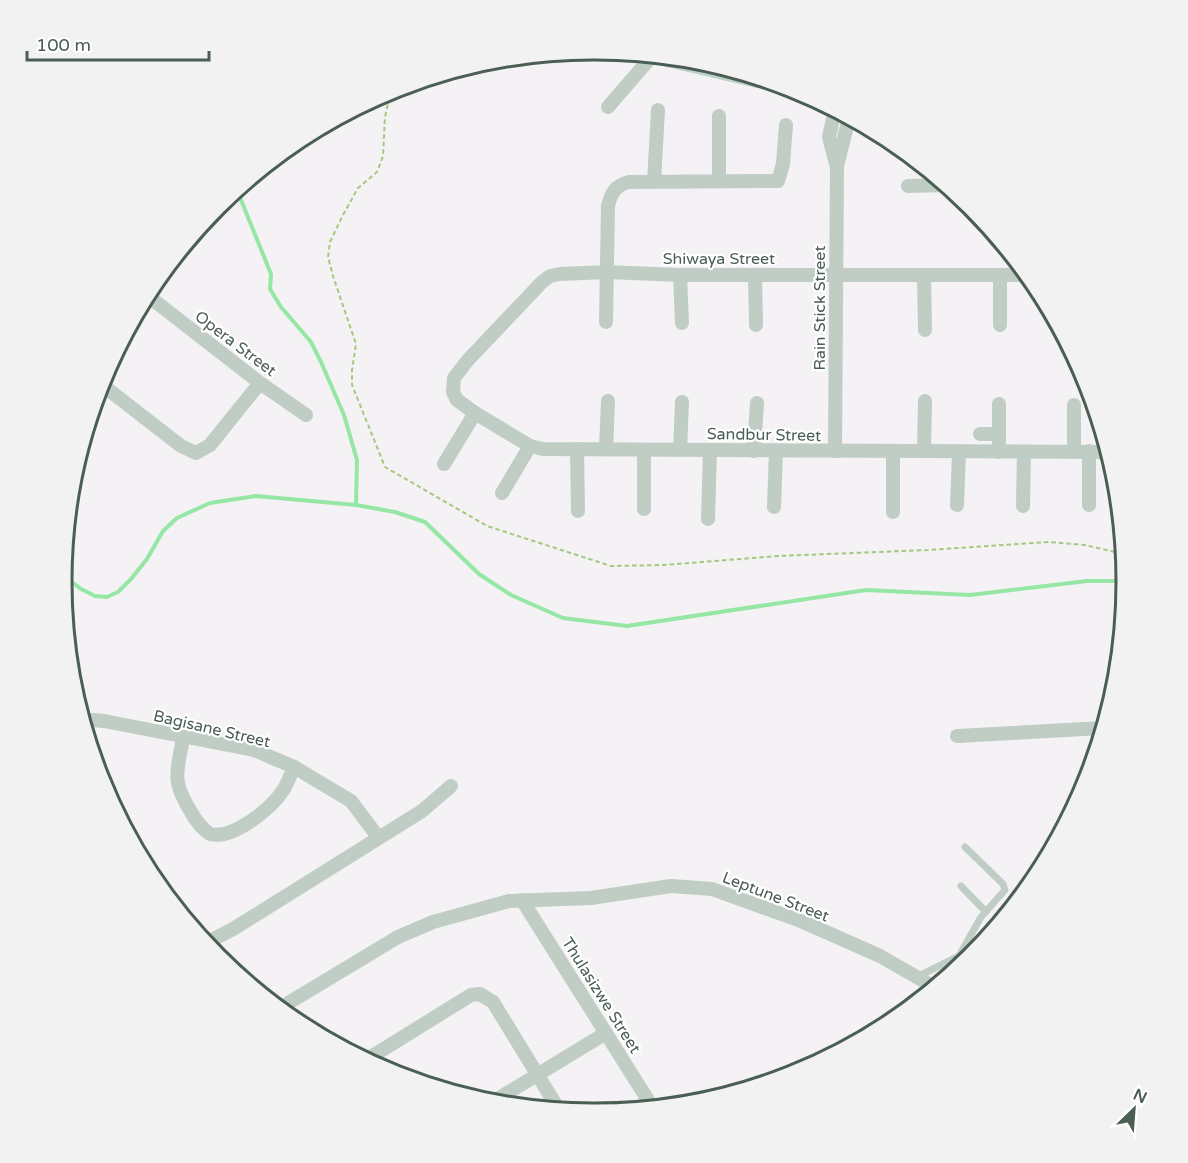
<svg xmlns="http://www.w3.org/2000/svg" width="1188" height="1163" viewBox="0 0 1188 1163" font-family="'Varela Round',sans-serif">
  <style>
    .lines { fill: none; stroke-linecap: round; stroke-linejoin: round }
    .stream { stroke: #96e6a5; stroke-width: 4 }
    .path { stroke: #a5c880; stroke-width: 2; stroke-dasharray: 4.5 3; stroke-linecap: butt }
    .lane { stroke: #bfcdc5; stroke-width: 7 }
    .street { stroke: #bfcdc5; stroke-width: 14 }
    .secondary { stroke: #c0d1c8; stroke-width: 20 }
    .labels { text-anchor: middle; stroke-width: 4.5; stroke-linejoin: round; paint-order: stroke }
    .street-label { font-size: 16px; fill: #4b5e54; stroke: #fff }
    .rim { fill: none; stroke: #4b5e54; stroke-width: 3 }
  </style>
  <rect width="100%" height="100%" fill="#f4f2f4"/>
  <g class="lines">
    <g class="stream">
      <path d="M237 190 271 274 270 289 281 307 311 342 321 362 344 415 357 460 356 504"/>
      <path d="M63 575 81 589 95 596 107 597 118 592 131 579 147 559 163 531 177 518 210 503 256 496 356 505 395 512 425 522 479 574 511 595 563 618 627 626 866 590 970 595 1087 581H1126"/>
    </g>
    <path class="path" d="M391 90 385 117 383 156 377 172 358 188 343 215 330 242 328 257 333 276 356 344 352 370V385L385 467 487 526 611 566 664 565 778 556 928 550 1049 542 1085 545 1123 554"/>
    <g class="lane">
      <path d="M961 886 986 912"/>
      <path d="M959 967V956L981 917 1005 890 1003 884 965 847"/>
      <path d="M917 977 959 956"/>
    </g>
    <g class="street">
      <path d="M608 107 653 55"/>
      <path d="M835 110 829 137 836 164"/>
      <path d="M719 181V116"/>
      <path d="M654 182 658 110"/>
      <path d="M908 186 946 185"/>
      <path d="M680 275 682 323"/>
      <path d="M755 275 756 325"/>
      <path d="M1028 275H680L607 272 560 274 550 276 542 282 468 360 454 378 453 392 457 400 475 413 530 446 543 449 1108 452"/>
      <path d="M924 276 925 330"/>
      <path d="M1000 276V325"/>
      <path d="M147 295 260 383 306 415"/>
      <path d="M606 322 608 206C611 194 615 185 629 182L778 181 783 164 786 125"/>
      <path d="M101 384 181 446 196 453 210 445 260 383"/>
      <path d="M980 434H999"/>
      <path d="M577 449 578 511"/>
      <path d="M606 449 608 401"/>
      <path d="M680 450 682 402"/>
      <path d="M754 451 757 403"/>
      <path d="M835 451 837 166 849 118"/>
      <path d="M924 451 925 401"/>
      <path d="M1074 451V405"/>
      <path d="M999 452V404"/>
      <path d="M444 464 475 413"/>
      <path d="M72 483 75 485"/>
      <path d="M502 493 530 446"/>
      <path d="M957 505 959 452"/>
      <path d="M1089 505V451"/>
      <path d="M1023 506 1024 452"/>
      <path d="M774 507 776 451"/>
      <path d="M644 509V450"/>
      <path d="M893 512V451"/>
      <path d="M708 519 710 450"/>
      <path d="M83 722 93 720 104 721 254 750 294 767 351 801 378 837"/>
      <path d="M957 736 1103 728"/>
      <path d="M183 738C177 773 171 780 191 812 196 821 201 828 210 834 233 840 272 808 284 789 288 782 291 774 294 767"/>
      <path d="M522 900 653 1108"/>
      <path d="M206 943 233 929 422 811 451 786"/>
      <path d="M280 1008 398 937 433 922 509 901 591 898 671 886 712 889 801 921 880 956 934 987"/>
      <path d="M366 1060 471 995 480 994 493 1002 559 1110"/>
      <path d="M491 1103 606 1033"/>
    </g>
    <path class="secondary" d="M668 57 758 78"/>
  </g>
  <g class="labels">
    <g class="street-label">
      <text x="719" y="264">Shiwaya Street</text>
      <text transform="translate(819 308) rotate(-90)" y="6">Rain Stick Street</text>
      <text transform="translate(236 343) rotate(37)" y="6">Opera Street</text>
      <text transform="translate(764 434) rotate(1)" y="6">Sandbur Street</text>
      <text transform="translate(212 728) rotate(13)" y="6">Bagisane Street</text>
      <text transform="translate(776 896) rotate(21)" y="6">Leptune Street</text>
      <text transform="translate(602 995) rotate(58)" y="6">Thulasizwe Street</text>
    </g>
  </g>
  <path d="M0 0H1188V1163H0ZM593 60H595A521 521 0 0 1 1116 581V582A521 521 0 0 1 595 1103H593A521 521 0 0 1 72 582V581A521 521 0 0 1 593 60Z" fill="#f1f2f1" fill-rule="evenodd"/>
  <path class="rim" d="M593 60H595A521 521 0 0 1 1116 581V582A521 521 0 0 1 595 1103H593A521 521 0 0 1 72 582V581A521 521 0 0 1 593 60Z"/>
  <g transform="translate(1134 1109) rotate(25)" stroke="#ffffff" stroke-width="4.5" paint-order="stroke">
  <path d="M0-4.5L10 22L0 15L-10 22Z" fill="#4b5e54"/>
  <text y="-9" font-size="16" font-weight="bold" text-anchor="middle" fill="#4b5e54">N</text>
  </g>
  <path d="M27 51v9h182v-9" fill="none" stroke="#4b5e54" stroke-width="3"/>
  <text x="36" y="51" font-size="18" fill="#4b5e54" stroke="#ffffff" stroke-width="4.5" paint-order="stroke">100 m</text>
</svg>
